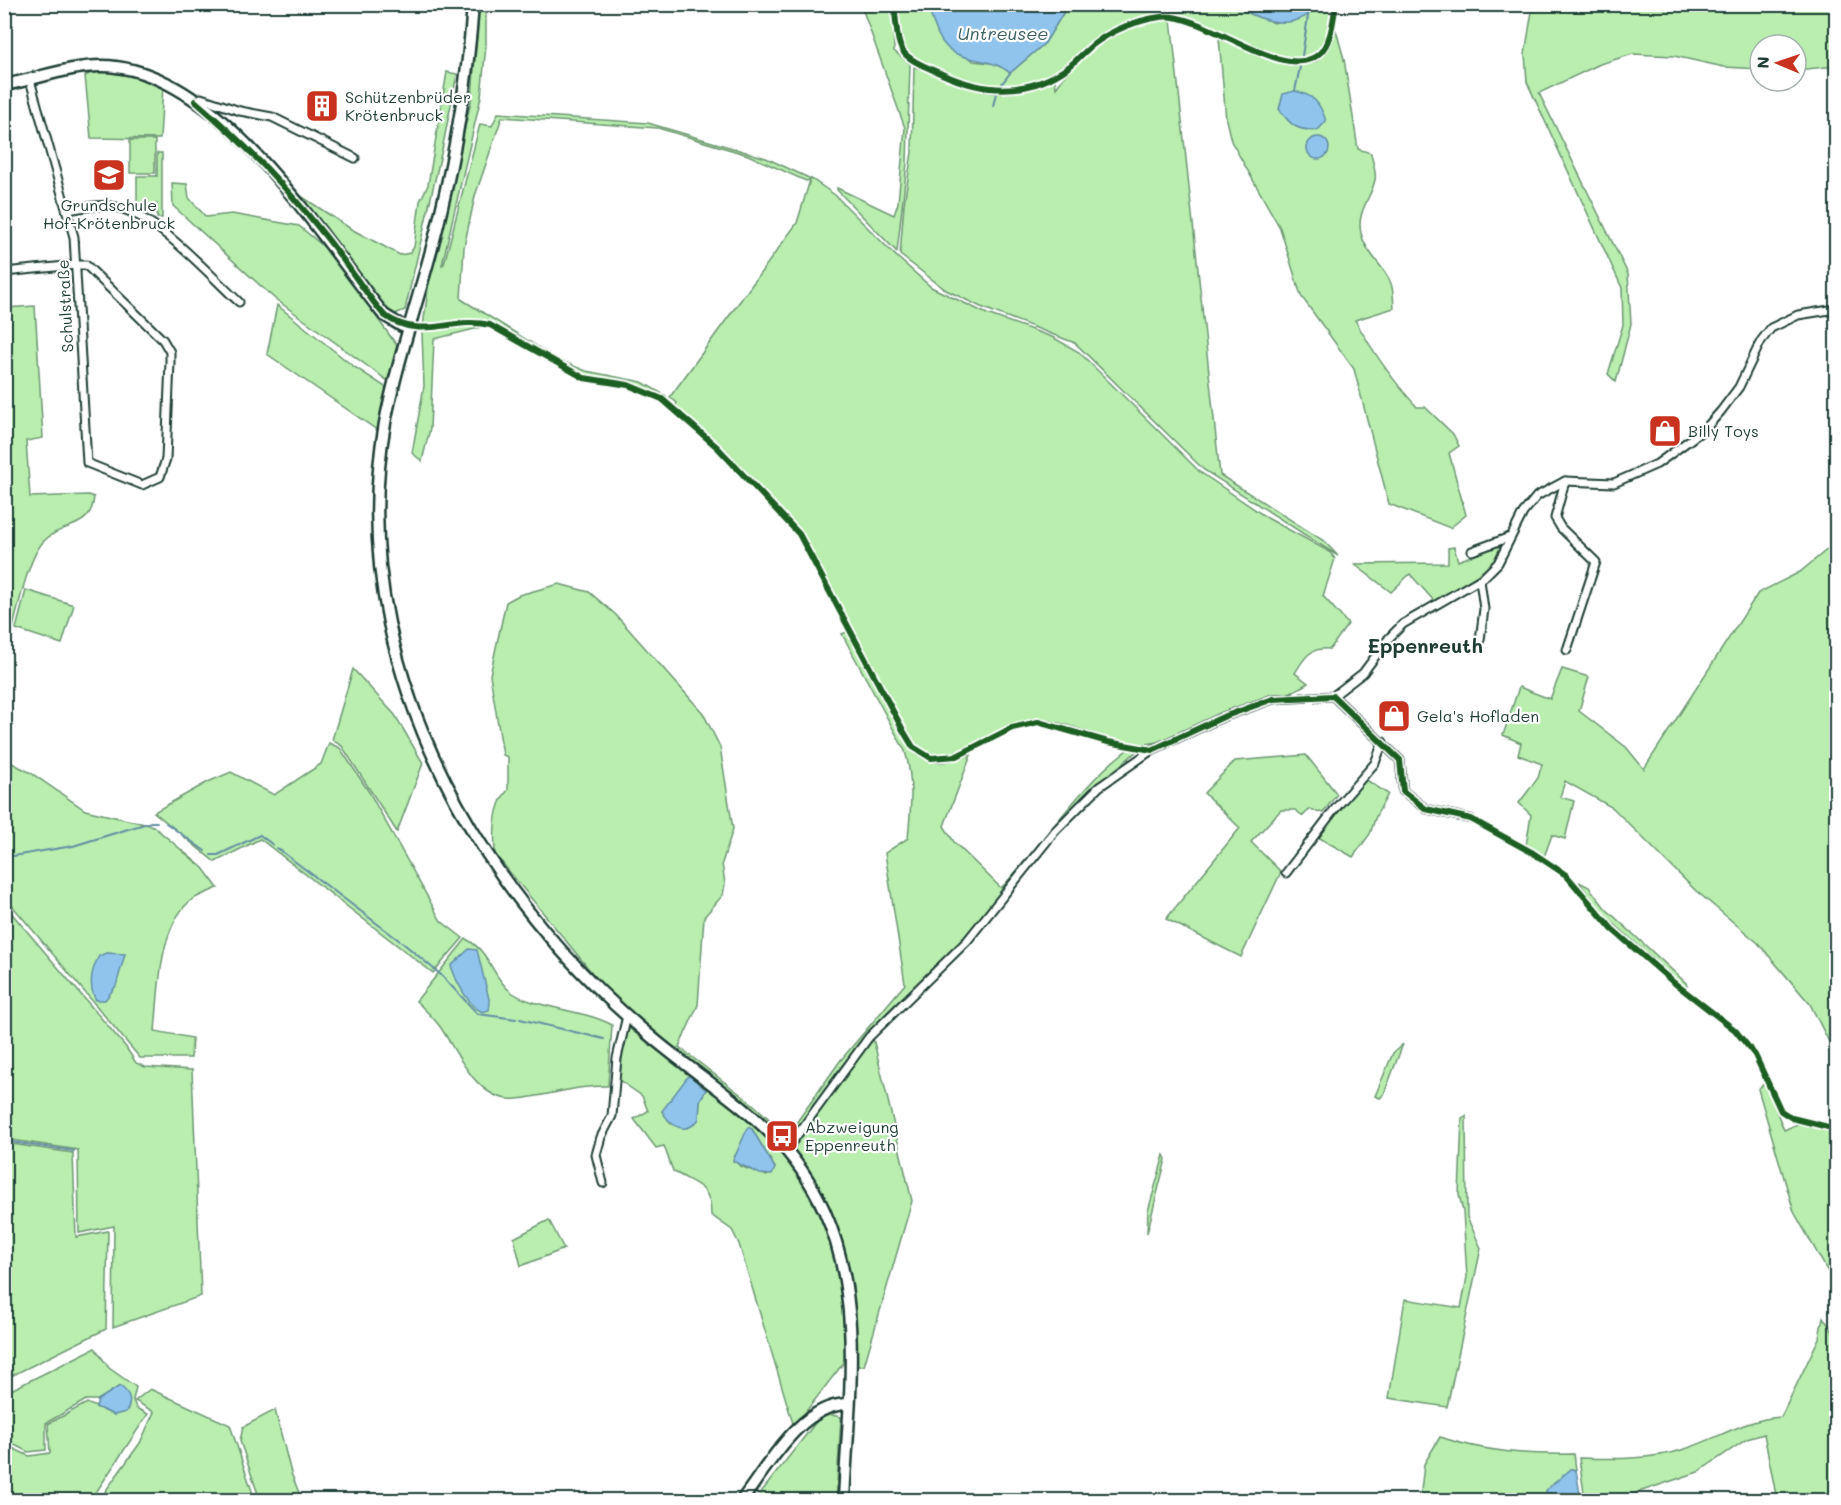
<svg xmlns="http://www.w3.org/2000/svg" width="1841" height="1505" viewBox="0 0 1841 1505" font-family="Mali,sans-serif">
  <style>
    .green { fill: #b9eeaf; stroke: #6c9672; stroke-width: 1.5; fill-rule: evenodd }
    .water { fill: #90c4ed; stroke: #638ea3; stroke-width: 1.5 }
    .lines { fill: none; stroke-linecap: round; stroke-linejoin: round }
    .stream { stroke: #638ea3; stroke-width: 2 }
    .street-casing { stroke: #1f3d34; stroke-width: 11 }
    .secondary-casing { stroke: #1f3d34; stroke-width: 15 }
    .street { stroke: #fff; stroke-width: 7 }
    .secondary { stroke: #fff; stroke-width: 10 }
    .cycleway-casing { stroke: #fff; stroke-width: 10 }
    .cycleway { stroke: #1b5e20; stroke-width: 6 }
    .labels { text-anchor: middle; stroke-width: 4.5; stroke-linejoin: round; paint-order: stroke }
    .poi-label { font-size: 16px; fill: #1f3d34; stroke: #fff; text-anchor: start }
    .street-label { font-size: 16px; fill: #1f3d34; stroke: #fff }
    .water-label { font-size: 18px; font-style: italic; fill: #3b5f62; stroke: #fff }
    .quarter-label { font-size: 20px; font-weight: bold; fill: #1f3d34; stroke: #fff }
  </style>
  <rect width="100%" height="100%" fill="#fff"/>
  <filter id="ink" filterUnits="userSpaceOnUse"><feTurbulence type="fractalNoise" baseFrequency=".0167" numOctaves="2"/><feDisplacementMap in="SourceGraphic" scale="12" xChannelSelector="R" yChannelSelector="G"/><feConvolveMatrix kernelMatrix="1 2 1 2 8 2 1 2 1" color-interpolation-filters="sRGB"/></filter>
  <g filter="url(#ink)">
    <g class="green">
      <path d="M479 5H486V45L481 97 442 265 444 264 480 124 492 126 498 113 648 123 766 158 813 180 835 195 897 257 931 287 987 314 1052 337 1079 352 1200 472 1269 519 1330 552 1335 559 1323 596 1348 624 1330 649C1310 647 1304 658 1295 673L1308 683C1278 702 1250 705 1218 716 1194 724 1167 745 1141 744 1105 743 1068 720 1038 720 989 720 947 793 905 731L801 532 719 446 675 407 677 403 670 397 797 223 810 180 806 181 748 155 658 128 502 117 475 196 464 247 461 299 559 360 586 371 642 382 666 396 664 398C633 382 614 387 584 376 546 363 516 330 477 320L479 328 434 339 430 429 422 461 412 453 424 386 422 334 429 282 472 97Z"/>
      <path d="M861 5H892L894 51 910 64 907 163 897 252 837 190V188L894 215 898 203 905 128Z"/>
      <path d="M896 5H929V10L973 61 1000 64 1010 73 1045 43 1068 5H1234L1274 23 1316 8V5H1331C1336 117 1221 19 1173 15 1144 13 1110 29 1088 46 1081 52 1076 60 1068 65 1023 94 991 93 943 72 930 67 917 62 905 55L901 45Z"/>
      <path d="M1533 5H1836V66L1796 70V45H1760V69L1724 67 1674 56 1633 54 1600 64 1539 93 1628 274 1631 324 1616 382 1608 374 1623 325 1622 288 1527 82 1525 54Z"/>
      <path d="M1171 19 1220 475 1324 541 1338 556 1204 470 1075 343 981 307 946 290 900 255 904 204 912 152 914 67C926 69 937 76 949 80 990 97 1015 99 1055 78L1056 88C1083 49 1124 23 1171 19Z"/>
      <path d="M1336 30 1344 59 1358 149 1371 153C1372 161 1377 173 1375 180 1371 198 1356 213 1361 233 1365 252 1382 264 1390 281 1394 289 1393 299 1394 308L1355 320C1373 352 1392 380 1417 407H1425L1453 434 1459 446 1449 453 1466 515 1450 528 1389 504 1354 369 1301 296 1280 228 1231 141 1226 120 1219 38C1241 48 1298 77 1320 59 1328 52 1331 39 1336 30Z"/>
      <path d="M93 72H118L163 86 160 139 91 138 85 76Z"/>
      <path d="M447 72 457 74 443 145 405 310 392 315 298 194 351 229 400 255 410 253 414 247 420 201 428 185Z"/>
      <rect x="130" y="140" width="25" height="33"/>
      <path d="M157 153H162V218H157V204H137V176H157Z"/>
      <path d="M172 183 187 184 189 198 206 217 232 214 299 226 329 251 398 347 388 381 274 298 173 206Z"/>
      <path d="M277 305 353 366 387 388 377 430 267 354Z"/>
      <path d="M35 306 43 438 26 441 30 497 89 495 94 497C91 532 62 521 43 542 25 562 14 629 5 660V308Z"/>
      <path d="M1836 542V1056L1810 1004 1758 943 1695 890 1613 808 1565 781 1560 797 1574 801 1565 839 1552 835 1544 857 1526 846 1531 815 1519 803 1538 778 1542 764 1518 755 1521 743 1503 735 1519 687 1550 699 1562 669 1589 677 1579 711 1626 747 1644 769 1758 593 1800 572Z"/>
      <path d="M1499 545 1500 550 1492 564 1476 576 1435 602 1410 574 1391 592 1354 564 1448 563V548L1454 547 1458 561Z"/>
      <path d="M559 584 589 592 615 614 703 713 720 747 733 829 722 863 725 884 723 895 704 917 698 1005 679 1047 753 1104 783 1132 788 1133 794 1126 840 1061 905 984 885 853 908 838C911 807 914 781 905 751L842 634 847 632 910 748C931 769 945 763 971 755L944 826 954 842 1001 888C1045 842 1079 785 1131 747L1136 748 1137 751 1084 796 1053 831 978 925 887 1012 858 1044 794 1132 788 1136 782 1135 655 1032 602 985 495 854C494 833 493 805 508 790V757L503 755 490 675 506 602 519 595Z"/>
      <path d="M26 590 74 605 62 644 16 629Z"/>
      <path d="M353 669 395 715 423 763 397 832 342 746 332 740Z"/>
      <path d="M329 743 340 748 369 792 441 921 463 938 433 973 260 839 215 862 154 812 208 782 231 772 274 795 321 764Z"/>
      <path d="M1306 755 1337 794 1323 813 1310 809 1303 816 1295 810H1281L1251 842 1281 872 1241 957 1166 919 1240 828 1204 793 1235 761Z"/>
      <path d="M4 759 31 773 85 810 153 826 203 868 218 888C209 892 196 896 189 902 158 930 159 992 155 1031L192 1038 191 1058H140L10 903 5 904Z"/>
      <path d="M1365 779 1388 794 1376 816 1370 834 1353 857 1318 837Z"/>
      <path d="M1579 882 1589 887 1606 909 1686 983 1688 990 1602 913Z"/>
      <path d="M8 909 125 1046 136 1063 145 1067 192 1070 201 1296 113 1327 114 1226 79 1233 78 1150 5 1139 4 910Z"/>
      <path d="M466 939C491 952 491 976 510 991 531 1008 583 1009 612 1025L608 1086C577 1085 548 1096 517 1099 478 1103 459 1055 441 1028 434 1018 424 1009 416 1001Z"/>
      <path d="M630 1029 757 1126 798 1174 827 1231 840 1279 846 1323 845 1361 794 1427 739 1244 732 1230 711 1215C711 1184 695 1185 673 1171L664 1146 656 1148 634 1119 648 1111 642 1096 619 1080 626 1030ZM706 1090 700 1100 699 1119 671 1124 662 1111ZM752 1129 775 1168 767 1176 740 1166 733 1159Z"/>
      <path d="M873 1038 912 1201 864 1366H853V1299L842 1249 793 1153 794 1146Z"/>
      <path d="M1403 1044 1384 1094 1380 1098 1375 1096 1393 1053Z"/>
      <path d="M1765 1083 1784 1130 1802 1122 1836 1134V1303L1834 1302 1832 1279 1794 1212 1758 1089Z"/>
      <path d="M1466 1116 1467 1217 1481 1248 1447 1407 1389 1398 1405 1299 1461 1308 1467 1277 1463 1211 1459 1195 1462 1118Z"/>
      <path d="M5 1143 73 1153 76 1237 108 1231 106 1329 5 1379Z"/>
      <path d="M1164 1155 1166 1159 1147 1233 1148 1211Z"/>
      <path d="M549 1220 564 1249 521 1266 514 1238Z"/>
      <path d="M1823 1317 1836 1336V1500H1777L1764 1434 1747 1439 1698 1472 1615 1500H1585L1579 1458C1613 1459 1652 1460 1685 1449 1719 1438 1745 1419 1781 1417L1819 1338Z"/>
      <path d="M95 1348 109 1368 136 1387 133 1400 136 1408 148 1414 91 1500H5L4 1444 29 1456 50 1453 48 1424 87 1403 114 1415 120 1386 98 1400H86L46 1423V1450L28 1452 5 1440V1393Z"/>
      <path d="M150 1389 230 1425 255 1500H99L140 1443 154 1412 135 1401Z"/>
      <path d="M275 1410 291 1473 302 1500H260L240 1441 243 1427Z"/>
      <path d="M823 1413 841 1417 836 1500H755Z"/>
      <path d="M1440 1437C1485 1452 1527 1455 1574 1454L1576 1470 1571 1469 1548 1500H1420L1424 1464Z"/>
    </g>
    <g class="water">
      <path d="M1316 4V8C1292 33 1260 21 1234 5Z"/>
      <path d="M929 5V4L1068 5 1045 43 1010 73C984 51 949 70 935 27 932 20 929 12 929 5Z"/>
      <path d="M1295 91C1314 95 1320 103 1326 121L1318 130C1297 131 1291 126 1279 109L1283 94Z"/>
      <circle cx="1318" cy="148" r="11"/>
      <path d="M469 949 477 950 490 1003 489 1010 482 1012C467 1004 456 981 451 966Z"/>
      <path d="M106 953 125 954 116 986 105 1000H96C88 987 91 970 99 956Z"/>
      <path d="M689 1075 706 1090 700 1100 699 1119C686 1136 671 1127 662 1111Z"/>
      <path d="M748 1127 752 1129 775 1168 772 1175 760 1174 733 1161Z"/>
      <path d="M120 1386C130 1393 133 1401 126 1412L114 1415 96 1407 98 1400Z"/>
      <path d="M1571 1469 1576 1470 1581 1500H1548L1546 1490Z"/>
    </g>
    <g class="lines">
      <g class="stream">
        <path d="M1302 56 1308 16"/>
        <path d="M998 89 1010 73"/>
        <path d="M1295 91 1300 67"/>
        <path d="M993 106 996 93"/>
        <path d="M166 823 205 851"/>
        <path d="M277 848 404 944 440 974 478 1014 516 1019"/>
        <path d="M211 855H218L260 835 273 845"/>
        <path d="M13 856 73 846 151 822H157"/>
        <path d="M4 858 6 857"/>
        <path d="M520 1019 604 1039"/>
        <path d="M4 1141 74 1151"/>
        <path d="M4 1265 10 1283"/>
      </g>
      <defs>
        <g id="street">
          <path d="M195 101 201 98 240 111 272 117 355 158"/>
          <path d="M68 210C82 208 96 204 110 206 154 211 206 272 239 302"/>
          <path d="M4 272 76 265H86L163 340 170 352V362L166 459 160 477 142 485 87 463 74 237 30 80"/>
          <path d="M1565 481 1555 518 1561 528 1596 562 1567 650"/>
          <path d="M1472 551 1510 537"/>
          <path d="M1480 580 1484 609 1480 640"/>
          <path d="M1333 696 1400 760 1403 791 1426 809 1471 819"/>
          <path d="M1286 873 1334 810 1375 763 1383 742"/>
          <path d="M787 1149 869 1037 967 941 1055 831 1099 787 1152 750 1223 717 1273 699 1333 696 1363 673 1389 638 1403 624 1484 577 1498 563 1523 513 1537 496 1565 481 1614 483 1657 464 1706 428 1721 411 1739 387 1761 341 1771 328 1798 315 1836 309"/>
          <path d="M603 1183 596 1155 601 1137 612 1116 617 1058 627 1016"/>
        </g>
        <g id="secondary">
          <path d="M473 4C468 77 456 149 439 220 423 288 398 354 385 423 373 490 375 556 389 623 424 787 526 934 655 1040 721 1095 787 1127 824 1210 865 1300 848 1405 844 1500"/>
          <path d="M4 85C37 79 69 66 102 66 218 67 318 234 384 315L402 326 410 328"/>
          <path d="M742 1500C768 1466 801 1404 848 1404"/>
        </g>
      </defs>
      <use href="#street" class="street-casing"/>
      <use href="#secondary" class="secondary-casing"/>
      <use href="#street" class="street"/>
      <use href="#secondary" class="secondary"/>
      <defs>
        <g id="cycleway">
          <path d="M894 4C900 55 894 53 942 74 986 94 1030 96 1070 66 1078 59 1085 51 1094 44 1112 30 1138 20 1160 17 1204 10 1287 88 1321 52 1332 40 1333 19 1336 4"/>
          <path d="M195 101C243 142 287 187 326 237 346 262 363 290 384 315 422 342 451 316 490 325L584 378 628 385 662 399 717 447 799 534 904 732 913 747 931 758 957 756 1012 728 1038 722 1108 742 1152 750 1223 717 1273 699 1333 696 1400 760 1403 791 1426 809 1471 819 1533 853 1566 875 1612 929 1673 982 1735 1030 1755 1055 1781 1111 1792 1118 1836 1129"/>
        </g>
      </defs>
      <use href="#cycleway" class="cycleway-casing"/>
      <use href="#cycleway" class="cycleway"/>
    </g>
  </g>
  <defs>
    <symbol id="building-square" viewBox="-11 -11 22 22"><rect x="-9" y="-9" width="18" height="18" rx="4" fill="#c8321e" stroke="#fff"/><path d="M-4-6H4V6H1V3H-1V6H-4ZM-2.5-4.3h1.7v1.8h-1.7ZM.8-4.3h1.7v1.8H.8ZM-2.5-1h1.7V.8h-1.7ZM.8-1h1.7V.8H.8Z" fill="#fff"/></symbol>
    <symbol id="school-square" viewBox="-11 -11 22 22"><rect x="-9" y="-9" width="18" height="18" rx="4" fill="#c8321e" stroke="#fff"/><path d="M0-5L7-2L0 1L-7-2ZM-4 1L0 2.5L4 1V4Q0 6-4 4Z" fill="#fff"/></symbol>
    <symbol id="shop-square" viewBox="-11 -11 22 22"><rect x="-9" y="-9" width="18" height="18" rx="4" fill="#c8321e" stroke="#fff"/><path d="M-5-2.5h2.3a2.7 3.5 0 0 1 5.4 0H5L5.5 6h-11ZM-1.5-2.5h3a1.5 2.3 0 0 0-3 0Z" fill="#fff"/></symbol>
    <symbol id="bus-square" viewBox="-11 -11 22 22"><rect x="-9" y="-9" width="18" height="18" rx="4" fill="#c8321e" stroke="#fff"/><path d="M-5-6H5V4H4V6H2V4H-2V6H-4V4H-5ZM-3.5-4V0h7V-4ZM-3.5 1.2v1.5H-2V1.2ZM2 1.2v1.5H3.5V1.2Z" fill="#fff"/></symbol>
  </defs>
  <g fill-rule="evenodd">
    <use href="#building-square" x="303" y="87" width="38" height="38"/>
    <use href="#school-square" x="90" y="156" width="38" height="38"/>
    <use href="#shop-square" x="1646" y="412" width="38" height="38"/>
    <use href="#shop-square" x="1375" y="697" width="38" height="38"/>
    <use href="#bus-square" x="763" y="1117" width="38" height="38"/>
  </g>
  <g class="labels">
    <g class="poi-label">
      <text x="345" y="103">Schützenbrüder<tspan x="345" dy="18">Krötenbruck</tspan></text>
      <text x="109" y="211" text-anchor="middle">Grundschule<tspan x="109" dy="18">Hof-Krötenbruck</tspan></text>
      <text x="1688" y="437">Billy Toys</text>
      <text x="1417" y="722">Gela's Hofladen</text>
      <text x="805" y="1133">Abzweigung<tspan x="805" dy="18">Eppenreuth</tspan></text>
    </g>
    <g class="street-label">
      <text transform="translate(65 306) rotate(-93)" y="6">Schulstraße</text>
    </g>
    <g class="water-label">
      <text x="1003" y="40">Untreusee</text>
    </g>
    <g class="quarter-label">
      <text x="1425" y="653">Eppenreuth</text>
    </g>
  </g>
  <rect width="1841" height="1505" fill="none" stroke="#fff" stroke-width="24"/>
  <rect x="12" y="12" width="1817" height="1481" fill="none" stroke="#1f3d34" stroke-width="2" filter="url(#ink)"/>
  <g transform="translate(1778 63) rotate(272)"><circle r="28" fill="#ffffff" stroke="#a5b1ae" stroke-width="1.5"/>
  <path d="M0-4.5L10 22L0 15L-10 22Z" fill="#c8321e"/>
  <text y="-9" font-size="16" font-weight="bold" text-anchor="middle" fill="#1f3d34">N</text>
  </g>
</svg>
